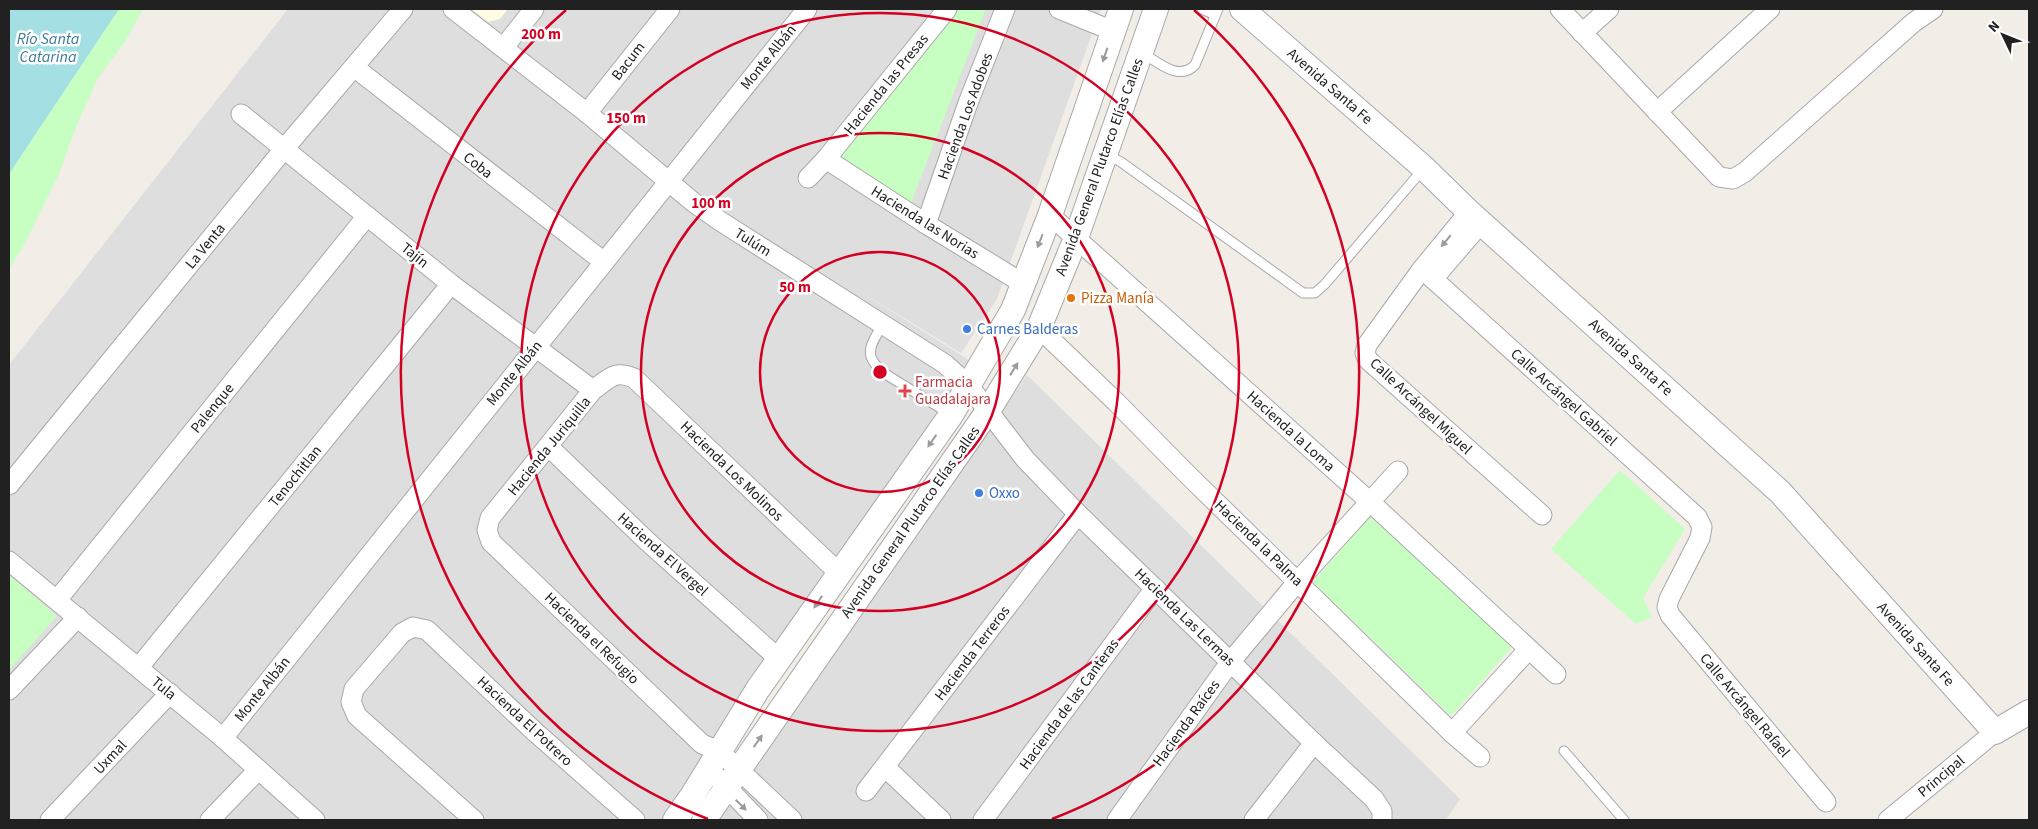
<svg xmlns="http://www.w3.org/2000/svg" width="2038" height="829" viewBox="0 0 2038 829" font-family="'Source Sans 3',sans-serif">
  <style>
    .residential { fill: #dfdede }
    .education { fill: #fffbe4 }
    .park { fill: #c7fec2 }
    .water { fill: #a4dfe3 }
    .lines { fill: none; stroke-linecap: round; stroke-linejoin: round }
    .service-casing { stroke: #a8a8a8; stroke-width: 11 }
    .minor-casing { stroke: #a8a8a8; stroke-width: 21 }
    .tertiary-casing { stroke: #a8a8a8; stroke-width: 26 }
    .service { stroke: #fff; stroke-width: 9 }
    .minor { stroke: #fff; stroke-width: 19 }
    .tertiary { stroke: #fff; stroke-width: 24 }
    .oneway { fill: #9b9b9b }
    .ring { fill: none; stroke: #d30022; stroke-width: 2.5 }
    .food-dot { fill: #e8710a; stroke: #fff; stroke-width: 2 }
    .shop-dot { fill: #3f7fe0; stroke: #fff; stroke-width: 2 }
    .health-dot { fill: #e0444e; stroke: #fff; stroke-width: 2 }
    .labels { text-anchor: middle; stroke-width: 5; stroke-linejoin: round; paint-order: stroke }
    .street-label { font-size: 15px; fill: #212121; stroke: #fff }
    .food-label { font-size: 15px; fill: #c56008; stroke: #fff; text-anchor: start }
    .shop-label { font-size: 15px; fill: #366cbe; stroke: #fff; text-anchor: start }
    .health-label { font-size: 15px; fill: #be3a42; stroke: #fff; text-anchor: start }
    .water-label { font-size: 16px; font-style: italic; fill: #397999; stroke: #fff }
    .centre { fill: #d30022; stroke: #fff; stroke-width: 2.5 }
    .ring-label { font-size: 15px; text-anchor: middle; font-weight: bold; fill: #d30022; stroke: #fff; stroke-width: 5; stroke-linejoin: round; paint-order: stroke }
  </style>
  <rect width="100%" height="100%" fill="#f2ede7"/>
  <g class="residential">
    <path d="M288 9H1101L997 299 961 353 853 287 985 370 664 820H9V365Z"/>
    <path d="M1027 375 1460 799 1446 820H720Z"/>
  </g>
  <path class="education" d="M471 9H508L500 19 488 22Z"/>
  <g class="park">
    <path d="M9 9H143L126 40 98 78 78 122 59 174 25 243 9 269Z"/>
    <path d="M953 9H986L911 203 838 155Z"/>
    <path d="M1620 470 1685 529 1643 598 1652 617 1636 624 1551 549Z"/>
    <path d="M1370 517 1514 645 1451 716 1313 582Z"/>
    <path d="M9 575 57 616 9 670Z"/>
  </g>
  <path class="water" d="M9 9H119L9 174Z"/>
  <g class="lines">
    <defs>
      <g id="service">
        <path d="M1202 9 1215 15"/>
        <path d="M1141 52C1158 62 1178 82 1195 65L1218 9"/>
        <path d="M1106 154 1121 162 1303 293H1315L1325 284 1424 168"/>
        <path d="M883 324C869 347 862 357 887 375L950 414"/>
        <path d="M1564 751 1624 820"/>
      </g>
      <g id="minor">
        <path d="M453 9 587 113 693 202 720 221 945 364 969 386 1025 459 1078 514 1314 743 1374 799 1382 811V820"/>
        <path d="M1059 9 1113 31"/>
        <path d="M1560 9 1719 177 1733 179 1745 172 1914 22 1933 9"/>
        <path d="M1582 33 1609 9"/>
        <path d="M504 47 534 9"/>
        <path d="M354 67 604 262"/>
        <path d="M1657 112 1770 9"/>
        <path d="M587 113 670 9"/>
        <path d="M241 114 451 284 593 390"/>
        <path d="M826 159 926 224 1024 284"/>
        <path d="M808 178 826 159 947 9"/>
        <path d="M1469 212 1422 269 1367 345 1365 353 1368 360 1542 515"/>
        <path d="M1050 215 1369 501 1556 674"/>
        <path d="M926 224 968 103 1005 9"/>
        <path d="M1422 269 1697 517 1702 527 1700 538 1669 599 1667 607 1670 615 1826 802"/>
        <path d="M1433 279 1481 223"/>
        <path d="M1039 328 1116 402 1189 476 1452 733 1480 757"/>
        <path d="M549 447 648 542 779 659"/>
        <path d="M9 485 284 149 403 9"/>
        <path d="M9 561 223 738 315 820"/>
        <path d="M57 600 367 216"/>
        <path d="M139 667 451 284"/>
        <path d="M9 690 78 617"/>
        <path d="M1452 733 1528 650"/>
        <path d="M223 738 807 9"/>
        <path d="M885 767 941 820"/>
        <path d="M718 778 758 820"/>
        <path d="M866 791 1078 514"/>
        <path d="M50 820 170 693"/>
        <path d="M210 820 258 770"/>
        <path d="M474 820 357 716 351 702 354 689 402 633 413 627 427 630 534 731 635 820"/>
        <path d="M792 820 719 751 702 744 491 542 487 530 490 518 593 390C610 378 614 370 634 378L839 573"/>
        <path d="M983 820 1155 588"/>
        <path d="M1117 820 1231 661 1298 581 1398 471"/>
        <path d="M1254 820 1314 743"/>
        <path d="M1888 820 1995 732"/>
      </g>
      <g id="tertiary">
        <path d="M1242 9 1424 168 1469 212 1780 492 1995 732 2029 712"/>
        <path d="M675 820 692 796 758 689 951 415 1013 310 1050 215 1121 9"/>
        <path d="M704 820 988 411 1039 328 1076 238 1156 9"/>
      </g>
    </defs>
    <use href="#service" class="service-casing"/>
    <use href="#minor" class="minor-casing"/>
    <use href="#tertiary" class="tertiary-casing"/>
    <use href="#service" class="service"/>
    <use href="#minor" class="minor"/>
    <use href="#tertiary" class="tertiary"/>
  </g>
  <defs><path id="oneway-solid" d="M-6-.8H1V-3.2L6.5 0L1 3.2V.8H-6Z" transform="scale(1.25)"/></defs>
  <g class="oneway">
    <use href="#oneway-solid" transform="translate(1105 55) rotate(109)"/>
    <use href="#oneway-solid" transform="translate(1040 241) rotate(111)"/>
    <use href="#oneway-solid" transform="translate(1446 241) rotate(129)"/>
    <use href="#oneway-solid" transform="translate(1014 369) rotate(-58)"/>
    <use href="#oneway-solid" transform="translate(932 441) rotate(125)"/>
    <use href="#oneway-solid" transform="translate(818 602) rotate(124)"/>
    <use href="#oneway-solid" transform="translate(758 741) rotate(-55)"/>
    <use href="#oneway-solid" transform="translate(741 805) rotate(45)"/>
  </g>
  <g class="ring">
    <circle cx="880" cy="372" r="120"/>
    <circle cx="880" cy="372" r="239"/>
    <circle cx="880" cy="372" r="359"/>
    <path d="M708 819A479 479 0 0 1 566 10M1194 10A479 479 0 0 1 1052 819"/>
  </g>
  <circle class="food-dot" cx="1071" cy="298" r="5"/>
  <g class="shop-dot">
    <circle cx="967" cy="329" r="5"/>
    <circle cx="979" cy="493" r="5"/>
  </g>
  <path class="health-dot" d="M902.5 383.5h5v5h5v5h-5v5h-5v-5h-5v-5h5z"/>
  <g class="labels">
    <g class="street-label">
      <text transform="translate(768 57) rotate(-51)" y="5">Monte Albán</text>
      <text transform="translate(628 61) rotate(-52)" y="5">Bacum</text>
      <text transform="translate(886 84) rotate(-51)" y="5">Hacienda las Presas</text>
      <text transform="translate(1330 86) rotate(41)" y="5">Avenida Santa Fe</text>
      <text transform="translate(965 116) rotate(-70)" y="5">Hacienda Los Adobes</text>
      <text transform="translate(478 165) rotate(38)" y="5">Coba</text>
      <text transform="translate(1099 167) rotate(-70)" y="5">Avenida General Plutarco Elías Calles</text>
      <text transform="translate(925 222) rotate(32)" y="5">Hacienda las Norias</text>
      <text transform="translate(753 242) rotate(32)" y="5">Tulúm</text>
      <text transform="translate(205 246) rotate(-51)" y="5">La Venta</text>
      <text transform="translate(415 255) rotate(39)" y="5">Tajín</text>
      <text transform="translate(1631 357) rotate(42)" y="5">Avenida Santa Fe</text>
      <text transform="translate(514 373) rotate(-51)" y="5">Monte Albán</text>
      <text transform="translate(1564 397) rotate(42)" y="5">Calle Arcángel Gabriel</text>
      <text transform="translate(1421 406) rotate(43)" y="5">Calle Arcángel Miguel</text>
      <text transform="translate(212 408) rotate(-51)" y="5">Palenque</text>
      <text transform="translate(1291 431) rotate(42)" y="5">Hacienda la Loma</text>
      <text transform="translate(549 446) rotate(-51)" y="5">Hacienda Juriquilla</text>
      <text transform="translate(732 471) rotate(44)" y="5">Hacienda Los Molinos</text>
      <text transform="translate(295 476) rotate(-51)" y="5">Tenochitlan</text>
      <text transform="translate(910 522) rotate(-55)" y="5">Avenida General Plutarco Elías Calles</text>
      <text transform="translate(1259 543) rotate(44)" y="5">Hacienda la Palma</text>
      <text transform="translate(663 554) rotate(42)" y="5">Hacienda El Vergel</text>
      <text transform="translate(1185 617) rotate(44)" y="5">Hacienda Las Lermas</text>
      <text transform="translate(592 638) rotate(44)" y="5">Hacienda el Refugio</text>
      <text transform="translate(1916 644) rotate(48)" y="5">Avenida Santa Fe</text>
      <text transform="translate(972 653) rotate(-53)" y="5">Hacienda Terreros</text>
      <text transform="translate(164 688) rotate(40)" y="5">Tula</text>
      <text transform="translate(262 689) rotate(-51)" y="5">Monte Albán</text>
      <text transform="translate(1069 704) rotate(-54)" y="5">Hacienda de las Canteras</text>
      <text transform="translate(1745 705) rotate(50)" y="5">Calle Arcángel Rafael</text>
      <text transform="translate(525 721) rotate(43)" y="5">Hacienda El Potrero</text>
      <text transform="translate(1186 723) rotate(-54)" y="5">Hacienda Raíces</text>
      <text transform="translate(110 757) rotate(-47)" y="5">Uxmal</text>
      <text transform="translate(1941 776) rotate(-40)" y="5">Principal</text>
    </g>
    <g class="food-label">
      <text x="1081" y="303">Pizza Manía</text>
    </g>
    <g class="shop-label">
      <text x="977" y="334">Carnes Balderas</text>
      <text x="989" y="498">Oxxo</text>
    </g>
    <g class="health-label">
      <text x="915" y="387">Farmacia<tspan x="915" dy="17">Guadalajara</tspan></text>
    </g>
    <g class="water-label">
      <text x="48" y="44">Río Santa<tspan x="48" dy="18">Catarina</tspan></text>
    </g>
  </g>
  <circle cx="880" cy="372" r="8" class="centre"/>
  <g class="ring-label">
    <text x="541" y="39">200 m</text>
    <text x="626" y="123">150 m</text>
    <text x="711" y="208">100 m</text>
    <text x="795" y="292">50 m</text>
  </g>
  <rect width="2038" height="829" fill="none" stroke="#212121" stroke-width="20"/>
  <g transform="translate(2003 35) rotate(313)" stroke="#ffffff" stroke-width="4" paint-order="stroke">
  <path d="M0-4L9 19L0 12L-9 19Z" fill="#212121"/>
  <text y="-8" font-size="14" font-weight="bold" text-anchor="middle" fill="#212121">N</text>
  </g>
</svg>
